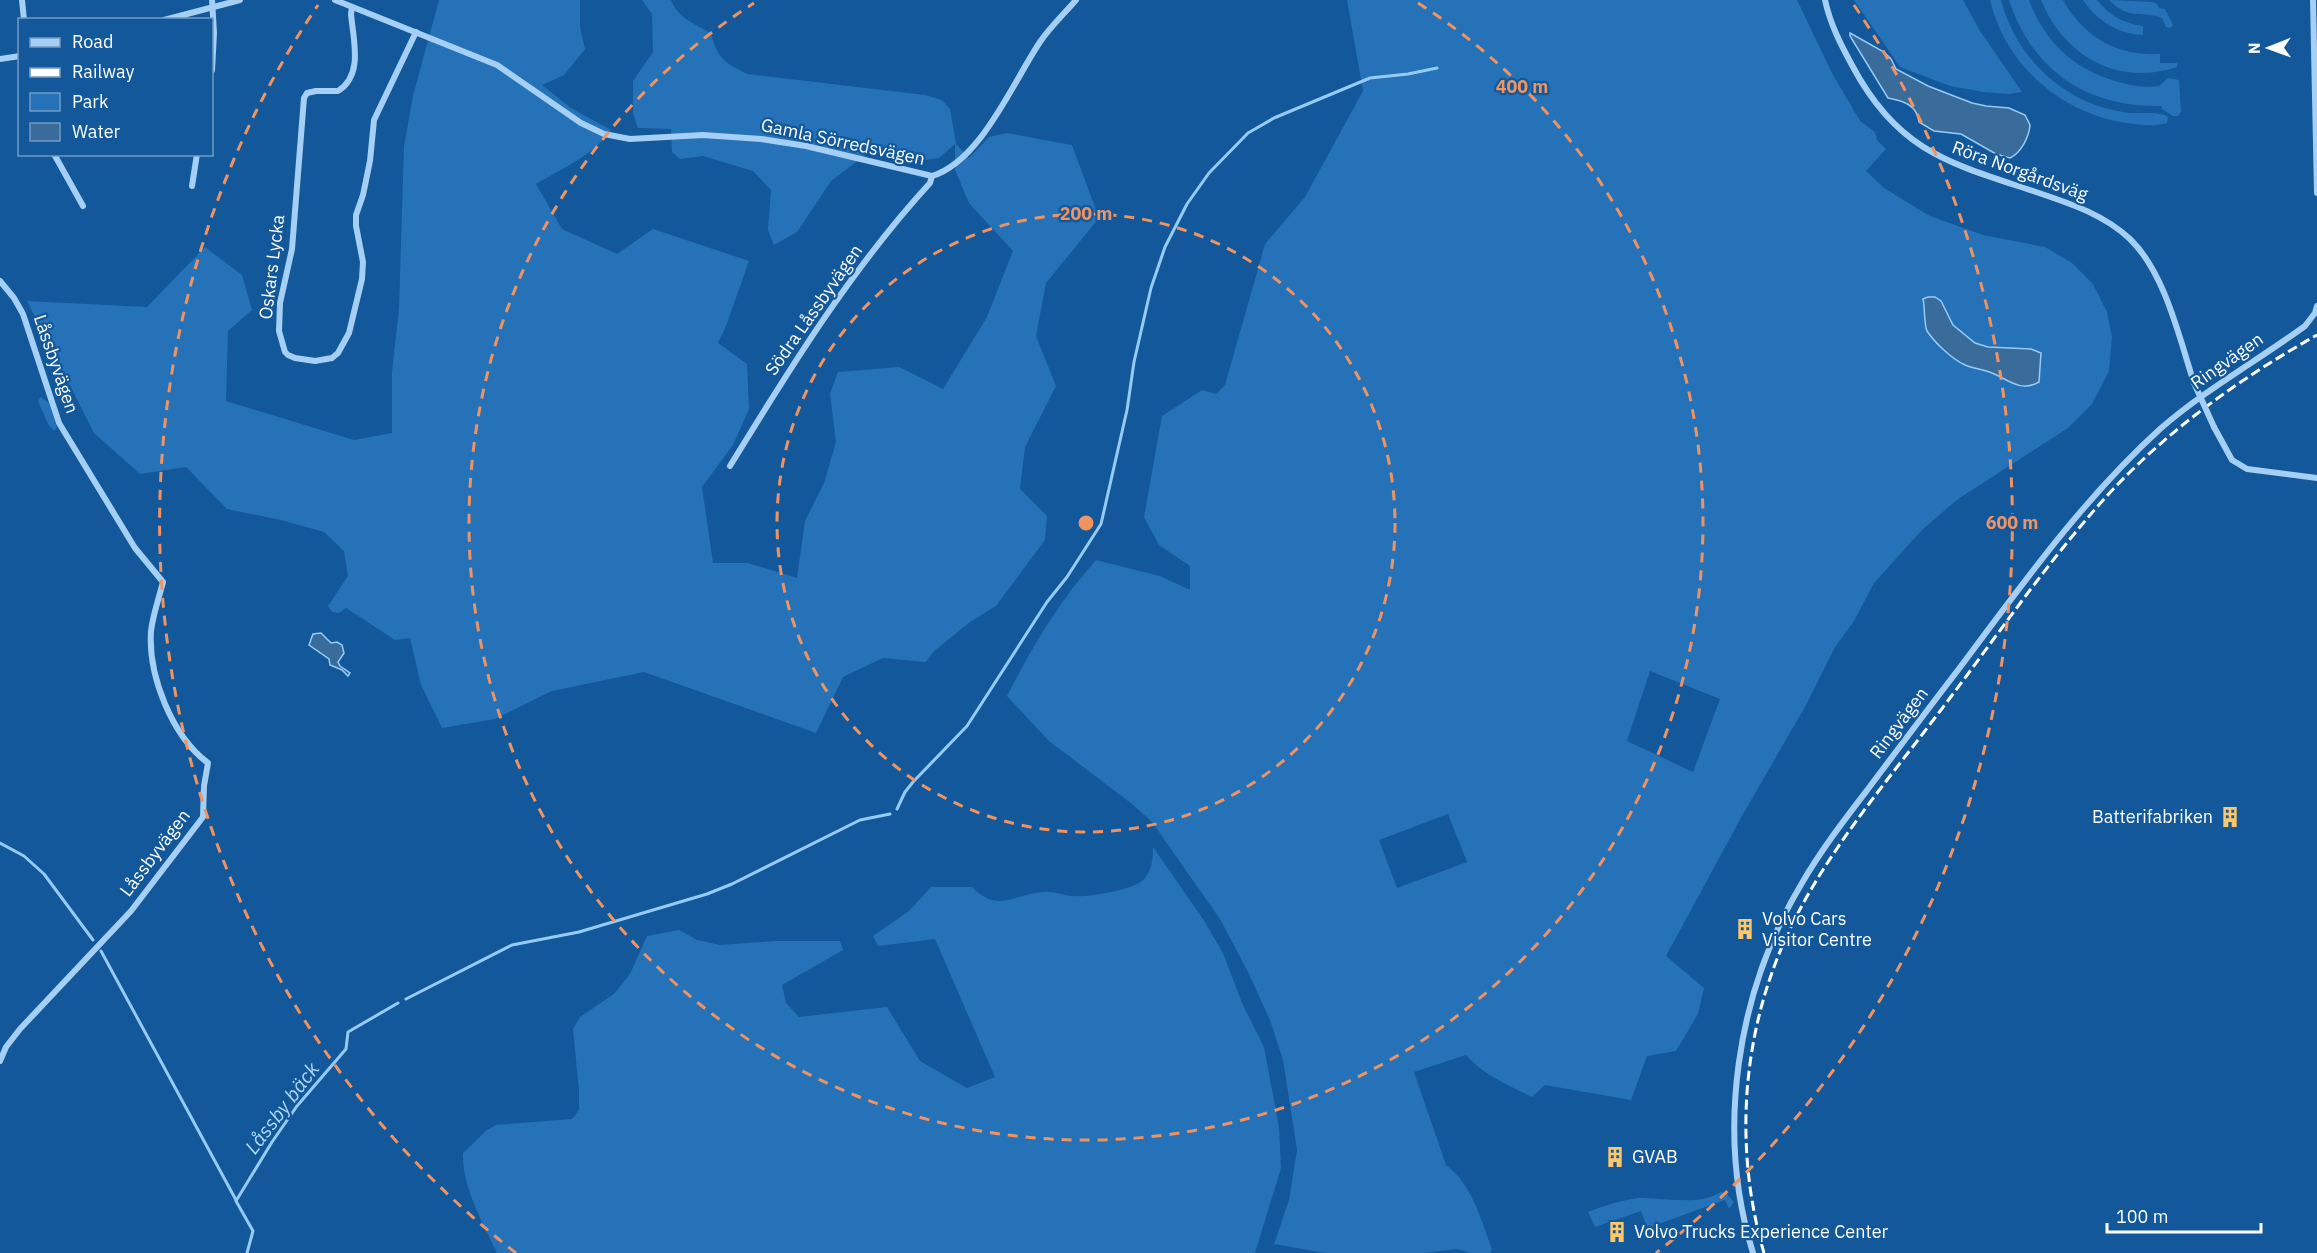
<svg xmlns="http://www.w3.org/2000/svg" width="2317" height="1253" viewBox="0 0 2317 1253" font-family="'IBM Plex Sans',sans-serif">
  <style>
    .green { fill: #2572b8; fill-rule: evenodd }
    .water { fill: #396b9b; stroke: #97cbf7; stroke-width: 1.5 }
    .lines { fill: none; stroke-linecap: round; stroke-linejoin: round }
    .stream { stroke: #97cbf7; stroke-width: 3 }
    .minor { stroke: #a5cff4; stroke-width: 6 }
    .rail { stroke: #fff; stroke-width: 3; stroke-dasharray: 10 4.5; stroke-linecap: butt }
    .minor-bridge { stroke: #a5cff4; stroke-width: 6 }
    .ring { fill: none; stroke: #f09361; stroke-width: 3; stroke-dasharray: 10 8 }
    .labels { text-anchor: middle; stroke-width: 4.5; stroke-linejoin: round; paint-order: stroke }
    .street-label { font-size: 18px; fill: #fff; stroke: #12589a }
    .poi-label { font-size: 18px; fill: #fff; stroke: #12589a; text-anchor: start }
    .water-label { font-size: 20px; font-style: italic; fill: #b1d8fa; stroke: #12589a }
    .centre { fill: #f09361; stroke: #12589a; stroke-width: 3 }
    .ring-label { font-size: 18px; text-anchor: middle; font-weight: bold; fill: #f09361; stroke: #12589a; stroke-width: 4.5; stroke-linejoin: round; paint-order: stroke }
  </style>
  <rect width="100%" height="100%" fill="#12589a"/>
  <g class="green">
    <path d="M439 0H580V27L585 49 564 75 542 85 571 108 611 130C593 156 563 168 536 184L562 229 617 254 653 229 749 261 726 326 718 343 747 364 749 409 733 445 702 487 713 563H748L797 578 805 521 824 483 836 442 830 394 838 372 899 367 943 389 987 317 1013 251 969 203 955 170V144L939 158 911 162 868 153 831 181 797 232 774 245 768 230 771 190 753 171 703 156 680 159 672 152 671 129 638 128 633 113V81L653 52 652 14 642 0H671C679 20 694 22 711 34 718 59 724 62 747 74L925 95 942 100 950 109 956 144 969 158 989 137 1007 133 1072 145 1099 218 1046 283 1036 336 1056 386 1025 447 1020 489 1047 516 1045 540 996 606 970 622 933 652 926 662 883 658 843 677 816 733 644 672 552 691 495 719 442 728 421 685 410 638 395 640 346 608 339 613 332 612 328 606 348 576 344 551 324 532 281 520 227 509 186 467 140 474 94 433 27 301 147 307 205 247 242 275 252 310 228 331 226 401 354 440 392 433V372L399 309 404 146 413 96Z"/>
    <path d="M1347 0H1797L1832 73 1860 121 1875 132 1877 140 1886 149 1866 171 1884 188 1930 216 1983 235 2045 247 2072 263 2093 284 2107 312 2112 337 2109 371 2092 404 2068 428 1958 499 1923 529 1874 583 1854 621 1835 647 1806 705 1742 816 1666 956 1704 988 1698 1014 1676 1051 1647 1056 1631 1100 1545 1085 1532 1097C1508 1085 1483 1075 1466 1055L1414 1072 1446 1165C1472 1184 1481 1220 1492 1249L1490 1253H1470L1457 1249 1424 1253H1325L1274 1244 1289 1200 1297 1150 1283 1060 1270 1020 1248 972 1220 919 1152 822 1132 804 1049 741 1007 696C1032 647 1060 600 1096 560L1160 576 1190 590V566L1159 545 1144 517 1162 416 1202 390 1216 394 1225 385 1265 244 1305 197 1363 91ZM1650 671 1720 699 1693 772 1627 741ZM1448 814 1467 862 1397 888 1379 840Z"/>
    <path d="M1854 0H1963L1980 31 2022 92 2009 94 1984 92 1950 86 1900 67Z"/>
    <path d="M1990 0H2001C2016 58 2064 103 2123 112 2136 115 2158 110 2168 117L2167 123C2155 127 2138 125 2126 123 2061 113 2005 65 1990 0Z"/>
    <path d="M2009 0H2029C2045 44 2077 72 2122 83 2134 86 2147 88 2159 86L2168 78 2179 80 2181 112 2178 116H2173L2162 109V106C2088 108 2032 71 2009 0Z"/>
    <path d="M2041 0H2063C2084 37 2116 56 2160 54V63H2177V67C2118 87 2064 56 2041 0Z"/>
    <path d="M2083 0H2097C2110 16 2123 23 2143 26V35C2118 34 2097 21 2083 0Z"/>
    <path d="M2109 0 2153 2 2157 4 2159 8 2165 9 2173 25 2170 28 2166 27 2162 18C2142 10 2129 21 2109 0Z"/>
    <path d="M41 397 49 403 57 428 54 431 48 424 38 401Z"/>
    <path d="M1153 847 1203 919 1223 953 1242 1003 1264 1047 1279 1127 1281 1168 1255 1253H497C483 1222 462 1188 463 1153L487 1130 496 1125 572 1119 579 1110V1091L573 1029 580 1017 614 994 630 974 647 936 679 930 697 940 720 945 774 941H840L843 950 782 985 786 1003 799 1017 887 1007 920 1061 967 1088 995 1077 935 939 878 946 873 936 909 911 931 887H972C998 914 1013 894 1044 892 1053 891 1062 895 1071 896 1086 898 1136 890 1145 878 1152 869 1153 858 1153 847Z"/>
    <path d="M1721 1192 1727 1194 1734 1202 1729 1209 1725 1200 1653 1226 1657 1235H1650L1641 1211 1595 1227 1588 1212C1604 1206 1621 1200 1638 1198 1665 1197 1696 1207 1721 1192Z"/>
  </g>
  <g class="water">
    <path d="M1850 33 1884 52 1891 59 1896 69 1928 86 1972 103 1986 106 2009 108 2025 115 2030 125C2029 137 2021 153 2010 158L1996 154 1961 134 1934 131 1919 122C1917 105 1904 101 1888 98L1850 36Z"/>
    <path d="M1928 297H1935L1941 301 1953 325 1975 343 1988 347 2031 349 2041 353 2039 382C2020 393 2008 379 1992 373 1983 369 1974 369 1965 365 1952 359 1935 343 1927 331 1924 325 1925 308 1923 299Z"/>
    <path d="M321 633 331 643 337 642 342 645 344 653 338 662 340 666 350 673 348 676 342 670 330 665 329 659 309 645 313 634Z"/>
  </g>
  <g class="lines">
    <g class="stream">
      <path d="M897 809 905 792 913 782 967 726 1047 602 1067 577 1101 524 1127 410 1134 362 1151 288 1165 247 1187 204 1209 173 1248 133 1274 118 1370 78 1408 74 1437 68"/>
      <path d="M0 843 24 856 44 874 93 940"/>
      <path d="M101 951 236 1200"/>
      <path d="M406 999 512 945 579 932 707 894 732 884 860 820 890 814"/>
      <path d="M247 1253 253 1231 236 1201 272 1142 297 1106 346 1049 348 1032 398 1003"/>
    </g>
    <g class="minor">
      <path d="M22 0 24 20"/>
      <path d="M335 0 497 65 581 123 604 134 630 139 703 135 761 139 806 146 932 176C981 161 1013 82 1040 42 1050 27 1064 14 1076 0"/>
      <path d="M1825 0C1830 24 1841 45 1853 67 1898 151 1949 163 2033 191 2068 203 2102 213 2130 239 2165 273 2179 337 2194 383"/>
      <path d="M2313 0 2317 193"/>
      <path d="M352 7 351 14C353 39 364 75 338 91H316L307 93 304 98 292 249 280 303 279 331 285 352 288 355 295 358 315 361 332 358 338 353 349 333 362 279 363 262 356 226V215L363 195 370 161 374 120 416 32"/>
      <path d="M164 20 240 0"/>
      <path d="M0 59 20 56"/>
      <path d="M212 70 214 33 212 0"/>
      <path d="M54 154 83 206"/>
      <path d="M192 186 197 154"/>
      <path d="M0 281 14 298 23 314 59 423 135 548 163 582C159 598 153 614 151 631 148 676 172 736 208 763L204 786 203 817 131 911 20 1029 6 1047 0 1061"/>
      <path d="M2214 427 2232 460 2247 469 2317 478"/>
      <path d="M730 466C790 368 852 268 930 183L932 176"/>
      <path d="M1753 1253C1715 1131 1737 991 1802 883 1821 850 1845 819 1868 789 1898 749 1928 709 1958 670 2021 586 2082 500 2160 429 2206 389 2257 361 2305 326L2315 313 2317 306"/>
    </g>
    <path class="rail" d="M1764 1253C1737 1160 1740 1059 1774 967 1808 874 1875 797 1934 719 1991 645 2043 567 2105 498 2166 431 2239 379 2317 335"/>
    <path class="minor-bridge" d="M2194 383 2214 427"/>
  </g>
  <g class="ring">
    <circle cx="1086" cy="523" r="309"/>
    <path d="M1418 3A617 617 0 1 1 754 3"/>
    <path d="M516 1253A926 926 0 0 1 318 5M1854 5A926 926 0 0 1 1656 1253"/>
  </g>
  <defs>
    <symbol id="building-bare" viewBox="-9 -9 18 18"><path d="M-4-6H4V6H1V3H-1V6H-4ZM-2.5-4.3h1.7v1.8h-1.7ZM.8-4.3h1.7v1.8H.8ZM-2.5-1h1.7V.8h-1.7ZM.8-1h1.7V.8H.8Z" fill="#ffc768" stroke="#12589a" stroke-width="2.5" paint-order="stroke"/></symbol>
  </defs>
  <g fill-rule="evenodd">
    <use href="#building-bare" x="2215" y="802" width="30" height="30"/>
    <use href="#building-bare" x="1730" y="914" width="30" height="30"/>
    <use href="#building-bare" x="1600" y="1142" width="30" height="30"/>
    <use href="#building-bare" x="1602" y="1217" width="30" height="30"/>
  </g>
  <g class="labels">
    <g class="street-label">
      <text transform="translate(843 142) rotate(12)" y="6">Gamla Sörredsvägen</text>
      <text transform="translate(2020 171) rotate(20)" y="6">Röra Norgårdsväg</text>
      <text transform="translate(272 267) rotate(-83)" y="6">Oskars Lycka</text>
      <text transform="translate(814 310) rotate(-55)" y="6">Södra Låssbyvägen</text>
      <text transform="translate(2227 361) rotate(-35)" y="6">Ringvägen</text>
      <text transform="translate(56 364) rotate(71)" y="6">Låssbyvägen</text>
      <text transform="translate(1899 723) rotate(-53)" y="6">Ringvägen</text>
      <text transform="translate(155 853) rotate(-53)" y="6">Låssbyvägen</text>
    </g>
    <g class="poi-label">
      <text x="2213" y="823" text-anchor="end">Batterifabriken</text>
      <text x="1762" y="925">Volvo Cars<tspan x="1762" dy="21">Visitor Centre</tspan></text>
      <text x="1632" y="1163">GVAB</text>
      <text x="1634" y="1238">Volvo Trucks Experience Center</text>
    </g>
    <g class="water-label">
      <text transform="translate(282 1108) rotate(-53)" y="7">Låssby bäck</text>
    </g>
  </g>
  <circle cx="1086" cy="523" r="9" class="centre"/>
  <g class="ring-label">
    <text x="1522" y="93">400 m</text>
    <text x="1086" y="220">200 m</text>
    <text x="2012" y="529">600 m</text>
  </g>
  <rect x="18" y="18" width="195" height="138" fill="#12589a" stroke="#719bc2" stroke-width="1.5"/>
  <rect x="30" y="38" width="30" height="9" fill="#a5cff4" stroke="#719bc2" stroke-width="1.5"/>
  <text x="72" y="48" font-size="18" fill="#ffffff">Road</text>
  <rect x="30" y="68" width="30" height="9" fill="#ffffff" stroke="#719bc2" stroke-width="1.5"/>
  <text x="72" y="78" font-size="18" fill="#ffffff">Railway</text>
  <rect x="30" y="93" width="30" height="18" fill="#2572b8" stroke="#719bc2" stroke-width="1.5"/>
  <text x="72" y="108" font-size="18" fill="#ffffff">Park</text>
  <rect x="30" y="123" width="30" height="18" fill="#396b9b" stroke="#719bc2" stroke-width="1.5"/>
  <text x="72" y="138" font-size="18" fill="#ffffff">Water</text>
  <g transform="translate(2269 48) rotate(269)" stroke="#12589a" stroke-width="4.5" paint-order="stroke">
  <path d="M0-4.5L10 22L0 15L-10 22Z" fill="#ffffff"/>
  <text y="-9" font-size="16" font-weight="bold" text-anchor="middle" fill="#ffffff">N</text>
  </g>
  <path d="M2107 1223v9h154v-9" fill="none" stroke="#ffffff" stroke-width="3"/>
  <text x="2116" y="1223" font-size="18" fill="#ffffff" stroke="#12589a" stroke-width="4.5" paint-order="stroke">100 m</text>
</svg>
